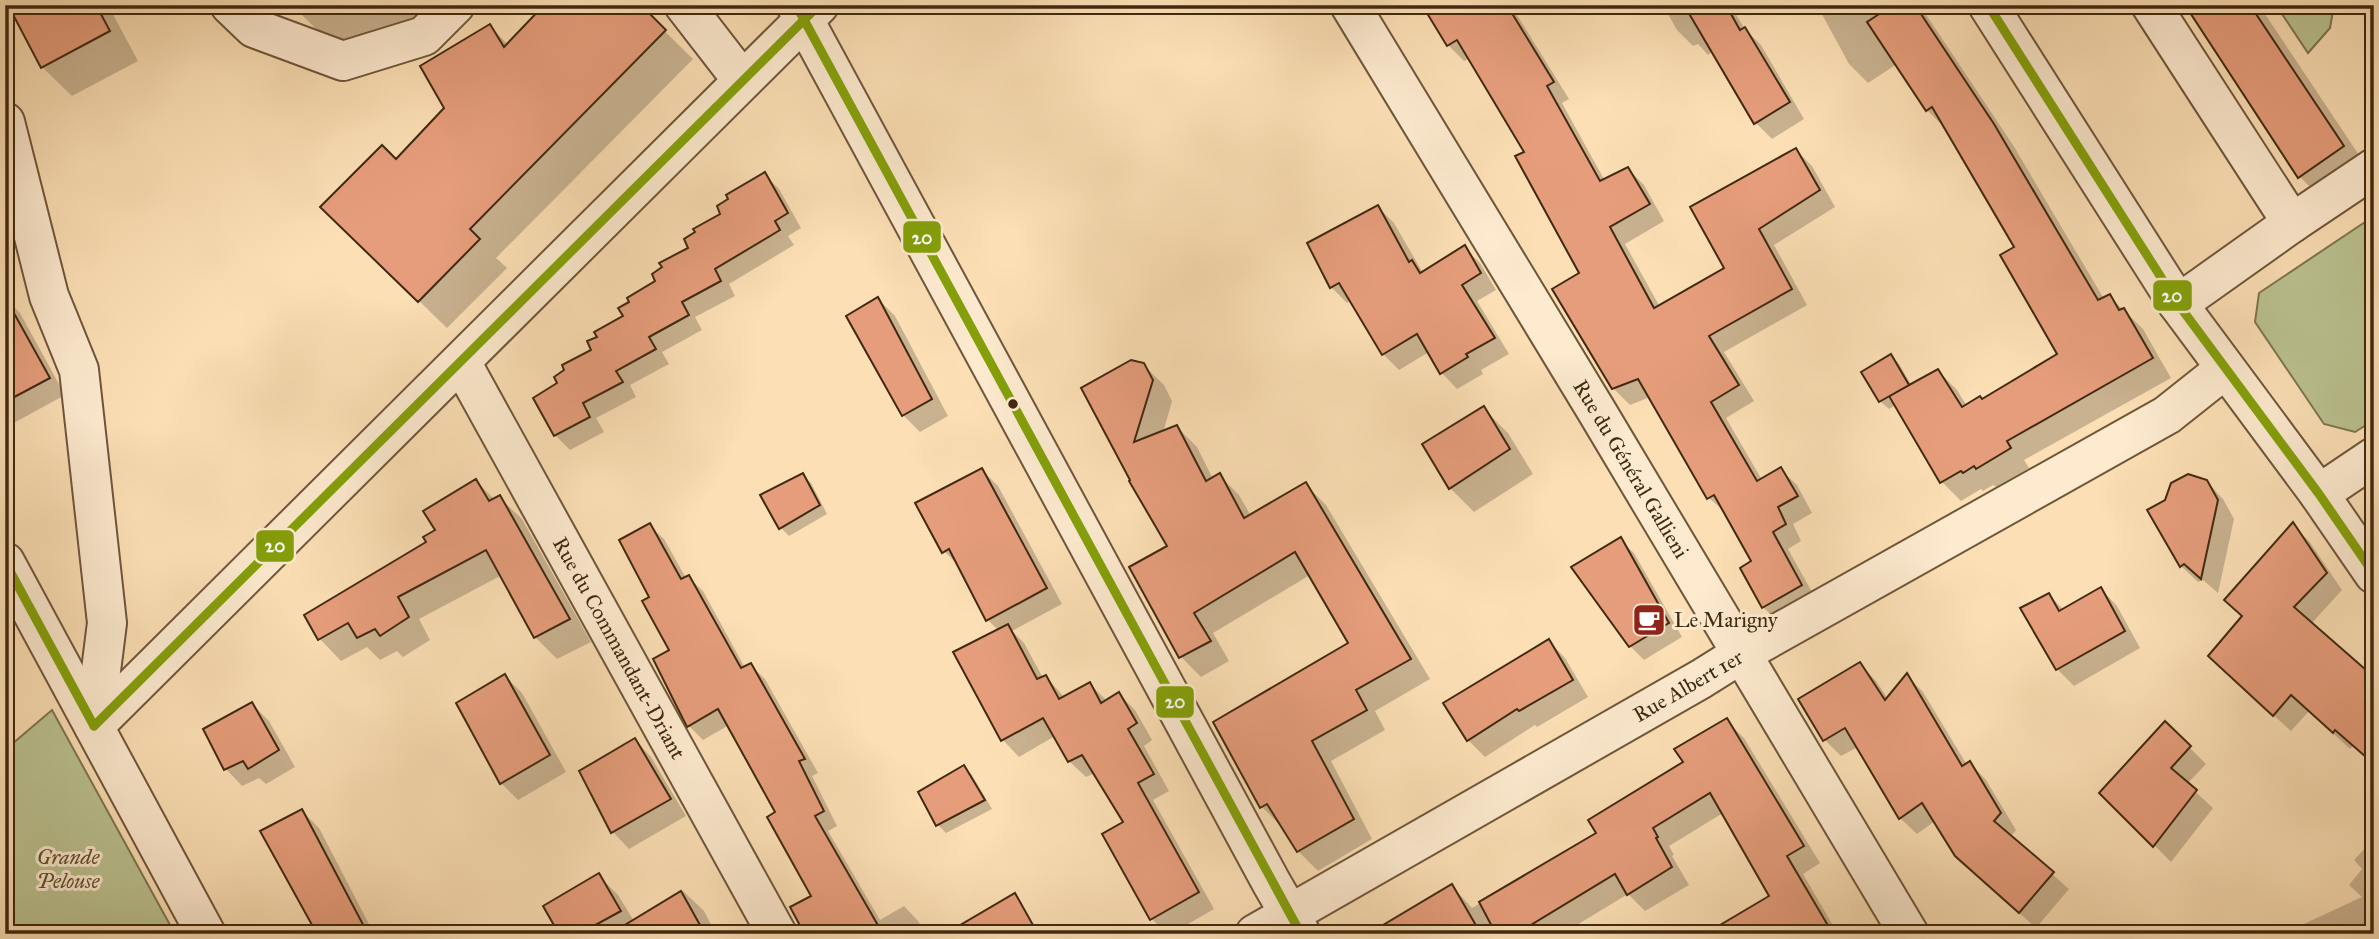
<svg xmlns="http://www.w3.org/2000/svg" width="2379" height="939" viewBox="0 0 2379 939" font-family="'IM FELL Great Primer',serif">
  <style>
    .green { fill: #bbc291; stroke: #7e7650; stroke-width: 2 }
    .shadow { fill: #0003 }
    .building { fill: #e69d7b; stroke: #402910; stroke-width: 2 }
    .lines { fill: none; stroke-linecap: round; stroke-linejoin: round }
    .minor-casing { stroke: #6f5639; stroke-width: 42 }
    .minor { stroke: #fdeacf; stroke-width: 38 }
    .bus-1-casing { stroke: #fdeacf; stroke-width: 14 }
    .bus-1 { stroke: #84a009; stroke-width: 9 }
    .bus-dot { fill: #402910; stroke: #fdeacf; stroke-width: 2.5 }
    .labels { text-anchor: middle; stroke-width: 6; stroke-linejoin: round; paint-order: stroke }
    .street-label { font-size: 21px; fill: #402910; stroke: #fdeacf }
    .poi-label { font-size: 21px; fill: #402910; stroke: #fdeacf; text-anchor: start }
    .park-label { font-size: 21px; font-style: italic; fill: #5f4f30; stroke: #fdeacf }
    .line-badge { stroke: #fdeacf; stroke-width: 2.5 }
    .badge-label { font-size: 19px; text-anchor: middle; font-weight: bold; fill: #fff }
  </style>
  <rect width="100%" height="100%" fill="#fcdfb5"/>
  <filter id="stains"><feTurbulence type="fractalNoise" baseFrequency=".00286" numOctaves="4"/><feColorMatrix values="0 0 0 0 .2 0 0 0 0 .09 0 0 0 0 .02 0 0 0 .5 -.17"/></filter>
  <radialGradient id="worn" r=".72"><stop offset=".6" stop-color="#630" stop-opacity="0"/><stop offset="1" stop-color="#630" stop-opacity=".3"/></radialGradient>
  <g class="green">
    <path d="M2276 5H2334L2330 28 2308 53Z"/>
    <path d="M2374 216V420L2355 432 2324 424 2255 322 2259 293Z"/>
    <path d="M52 710 175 934H5V750Z"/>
  </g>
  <g class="shadow">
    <path d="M10 5H108L138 61 72 96 42 67Z"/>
    <path d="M292 5H466L343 46 315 28Z"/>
    <path d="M638 5 693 59 496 258 507 268 447 328 350 234 396 161 446 109 490 26 508 45Z"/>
    <path d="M1412 5H1515L1512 7 1569 99 1562 103 1605 181 1628 169 1644 185 1664 221 1625 244 1660 307 1727 269 1796 150 1812 166 1835 207 1774 245 1807 305 1724 352 1754 401 1726 418 1762 480 1780 469 1797 485 1812 513 1793 524 1801 541 1788 549 1817 601 1779 623 1763 607 1754 562 1726 513 1709 498 1650 397 1630 405 1613 388 1582 274 1526 152 1470 58 1464 61 1448 45 1428 10 1420 14Z"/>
    <path d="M1663 5H1730L1745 29 1761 45 1804 119 1772 139 1756 123 1713 51 1708 55 1698 44 1693 46 1677 30Z"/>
    <path d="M1817 5H1916L1927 16 2013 145 2104 299 2109 296 2143 329 2171 378 2024 460 2029 468 1996 487 1993 485 1983 491 1981 489 1961 501 1942 482 1896 405 1889 409 1880 401 1891 356 1899 364 1912 386 1938 371 1957 390 1967 406 1982 400 2060 355 2016 248 1946 129 1927 110 1897 64 1868 83 1849 64Z"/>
    <path d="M2187 5H2259L2373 176 2329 206 2300 177Z"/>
    <path d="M765 175 779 189 801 228 788 236 794 245 729 284 735 296 695 317 702 330 662 352 669 364 630 385 636 397 596 418 604 432 570 450 555 435 559 384 594 350 600 337 625 317 722 215Z"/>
    <path d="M1378 207 1394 223 1423 273 1464 247 1480 263 1496 290 1477 301 1509 354 1481 370 1483 374 1457 389 1442 373 1429 352 1399 370 1383 354 1351 300 1347 303 1331 287Z"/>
    <path d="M5 298 20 313 65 395 10 425 5 420Z"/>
    <path d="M878 299 895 316 948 416 920 432 903 415 848 317Z"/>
    <path d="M1143 365 1164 385 1172 401 1163 433 1177 427 1197 447 1213 479 1219 475 1239 495 1251 516 1306 485 1326 505 1430 679 1375 711 1385 730 1331 761 1372 839 1318 871 1298 851 1282 827 1262 807 1350 643 1310 575 1213 633 1229 661 1201 677 1181 657 1132 568 1169 546 1083 388Z"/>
    <path d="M1484 409 1508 433 1533 474 1474 512 1450 488 1424 445Z"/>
    <path d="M982 470 998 486 1062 604 1012 631 1024 643 1043 678 1046 677 1065 698 1090 684 1107 701 1119 694 1135 710 1152 740 1144 746 1169 791 1153 800 1214 909 1171 934H1167L1152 919 1125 823 1095 773 1086 777 1069 761 1055 736 1019 757 1003 740 956 653 999 631 988 620 960 567 944 551Z"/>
    <path d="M803 475 811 483 827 514 789 536 781 528Z"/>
    <path d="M476 481 495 500 499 497 522 519 591 642 557 659 535 637 502 575 419 619 430 640 403 657 397 651 380 660 367 647 341 661 319 638 428 542Z"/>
    <path d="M2206 481 2223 499 2234 519 2218 593 2203 580 2198 582 2181 566Z"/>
    <path d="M649 525 664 539 686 578 688 577 703 591 745 668 750 665 765 679 818 773 812 776 837 826 828 831 880 920 904 906 918 921 926 934H807L793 908 814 897 777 813 729 725 703 740 689 726 672 651 652 597Z"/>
    <path d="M2293 525 2309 541 2342 590 2311 624 2374 698V764L2353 746 2350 749 2309 711 2291 731 2227 673 2244 617Z"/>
    <path d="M1620 540 1634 553 1682 637 1644 660 1630 646 1574 567Z"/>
    <path d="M2101 589 2117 606 2140 648 2074 686 2057 669 2049 595 2064 610Z"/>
    <path d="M1549 641 1565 658 1588 697 1537 727 1535 725 1485 757 1468 740Z"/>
    <path d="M1860 664 1876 681 1888 699 1907 676 1923 692 1967 765 1970 763 1986 780 2016 830 2010 837 2069 889 2036 928 1974 872 1935 821 1917 834 1900 818 1858 747 1841 756 1825 740Z"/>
    <path d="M505 676 522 693 566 772 518 800 501 783Z"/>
    <path d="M252 704 269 721 295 767 266 784 259 778 242 786 226 769 205 730Z"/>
    <path d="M1727 721 1744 738 1820 863 1803 874 1838 934H1751L1771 896 1723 813 1669 846 1674 855 1672 856 1689 885 1645 911 1628 894 1562 934H1400L1452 886 1472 908 1599 834 1685 763Z"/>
    <path d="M2165 723 2206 764 2187 784 2213 808 2171 862 2101 792Z"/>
    <path d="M635 740 651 757 686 816 629 849 613 832 581 771Z"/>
    <path d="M964 767 972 775 992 809 946 833 938 825 920 793Z"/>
    <path d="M302 811 319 828 370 926 381 934H319Z"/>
    <path d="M2374 839V934H2290L2293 929 2362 897 2349 885 2362 869 2354 860Z"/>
    <path d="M598 875 618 895 634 921 683 891 704 911 716 934H561Z"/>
    <path d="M2054 926 2063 934H2047Z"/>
  </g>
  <g class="building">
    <path d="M8 5H96L110 31 41 68Z"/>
    <path d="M544 5H641L666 30 470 229 480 239 418 302 320 207 382 145 396 159 444 108 420 66 490 24 504 47Z"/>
    <path d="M1422 5H1518L1510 10 1554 82 1547 86 1600 181 1628 167 1650 204 1610 227 1654 308 1724 268 1690 207 1796 148 1820 190 1759 229 1792 289 1709 336 1739 385 1711 402 1757 481 1781 467 1798 496 1778 507 1786 524 1773 532 1802 585 1762 608 1740 568 1751 561 1714 495 1707 499 1638 379 1612 389 1552 289 1579 273 1515 156 1524 152 1457 40 1447 46Z"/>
    <path d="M1684 5H1726L1740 30 1745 27 1790 102 1754 124Z"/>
    <path d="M1893 5H1915L1994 124 2098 300 2110 294 2119 310 2124 308 2153 358 2007 441 2011 448 1976 469 1974 466 1963 473 1961 471 1940 483 1889 396 1938 369 1962 407 1980 396 1982 399 2057 354 2000 255 2014 247 1932 107 1926 111 1867 22Z"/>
    <path d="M2185 5H2250L2344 146 2298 178Z"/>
    <path d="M765 172 788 213 775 221 780 230 715 269 721 281 682 302 689 315 649 337 656 349 616 371 623 382 583 403 590 417 554 436 533 398 557 383 554 377 564 370 562 365 591 350 587 341 597 337 594 332 623 316 618 308 629 302 627 298 655 281 652 274 662 267 659 263 688 248 684 239 695 232 693 229 720 214 717 206 728 199 726 195Z"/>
    <path d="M1378 205 1409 262 1412 260 1420 273 1465 245 1481 273 1462 285 1495 338 1466 354 1468 357 1440 374 1417 334 1382 355 1339 283 1330 288 1307 243Z"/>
    <path d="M5 297 50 378 5 402Z"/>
    <path d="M878 297 932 399 902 416 846 316Z"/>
    <path d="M1891 354 1909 385 1879 402 1861 372Z"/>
    <path d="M1131 360 1144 363 1153 380 1134 442 1177 425 1206 481 1220 473 1244 518 1306 482 1411 659 1356 690 1367 710 1312 741 1354 819 1297 852 1267 804 1260 808 1213 722 1348 643 1295 552 1194 613 1211 641 1179 658 1129 567 1167 546 1129 481 1130 480 1081 388Z"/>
    <path d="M1484 406 1510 449 1449 489 1422 444Z"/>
    <path d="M982 468 1047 588 986 621 949 549 942 553 915 503Z"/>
    <path d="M803 473 820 505 779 529 760 495Z"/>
    <path d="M2188 474 2207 480 2218 500 2201 579 2184 564 2180 567 2147 510 2165 500 2171 483Z"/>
    <path d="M476 479 489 501 500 495 570 619 534 638 486 550 398 597 409 617 380 636 375 629 357 638 348 623 318 640 304 615 426 542 423 537 435 530 423 511Z"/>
    <path d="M2293 522 2327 573 2294 607 2374 677V764L2335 730 2333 733 2291 695 2273 716 2208 656 2242 616 2224 600Z"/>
    <path d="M650 523 681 579 689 575 741 668 751 663 805 759 799 761 824 811 815 816 883 934 804 933 790 907 811 896 767 817 775 812 718 709 687 727 653 659 669 650 642 601 649 597 619 540Z"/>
    <path d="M1621 537 1669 623 1629 647 1571 567Z"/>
    <path d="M2101 587 2125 631 2056 670 2020 608 2049 593 2059 611Z"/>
    <path d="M1008 624 1037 679 1046 675 1059 699 1090 682 1101 703 1119 692 1137 723 1128 729 1154 774 1138 783 1199 892 1150 920 1102 834 1123 822 1082 755 1068 762 1043 718 1001 741 953 652Z"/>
    <path d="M1549 639 1573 680 1519 711 1517 709 1467 741 1443 703Z"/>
    <path d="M1860 662 1885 700 1907 673 1962 766 1970 761 2001 813 1994 821 2054 872 2019 913 1955 856 1922 803 1899 819 1845 728 1823 741 1798 699Z"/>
    <path d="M505 674 550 755 500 784 456 703Z"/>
    <path d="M252 702 279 750 248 769 243 761 224 770 203 729Z"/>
    <path d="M1727 718 1804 846 1787 856 1833 934H1705L1769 896 1710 793 1653 828 1658 837 1656 838 1672 867 1627 895 1615 874 1516 934H1496L1479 902 1596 833 1588 820 1683 762 1674 749Z"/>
    <path d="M2165 721 2191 746 2171 768 2197 790 2153 847 2099 793Z"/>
    <path d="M635 738 671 799 611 833 579 771Z"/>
    <path d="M964 765 985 800 936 826 918 792Z"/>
    <path d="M302 809 368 934H317L260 831Z"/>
    <path d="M599 873 621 911 579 934H559L543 906Z"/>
    <path d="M1452 884 1481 934H1368Z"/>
    <path d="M681 891 705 934H610Z"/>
    <path d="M1015 893 1038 934H945Z"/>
  </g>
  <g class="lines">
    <defs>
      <g id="minor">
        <path d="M230 5 254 28 343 61 424 36 455 5"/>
        <path d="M684 5 742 80"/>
        <path d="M796 5 1271 882 1301 934"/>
        <path d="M1350 5 1596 410 1909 934"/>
        <path d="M1988 5 2178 304 2319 494 2374 574"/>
        <path d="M2151 5 2292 223"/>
        <path d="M5 122 49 296 79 370 107 623 94 726"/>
        <path d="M2178 304 2292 223 2374 168"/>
        <path d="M461 362 777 934"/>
        <path d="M2319 494 2374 457"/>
        <path d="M5 562 206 934"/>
        <path d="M94 726 819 5"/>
        <path d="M1255 934 1701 679 1741 654 2167 415 2225 369"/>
      </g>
    </defs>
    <use href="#minor" class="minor-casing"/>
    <use href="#minor" class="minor"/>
    <defs>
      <g id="bus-1">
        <path d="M796 5 1301 934"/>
        <path d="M1988 5 2178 304 2319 494 2374 574"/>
        <path d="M5 562 94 726"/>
        <path d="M94 726 819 5"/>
      </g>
    </defs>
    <use href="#bus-1" class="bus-1-casing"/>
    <use href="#bus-1" class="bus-1"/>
  </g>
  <defs>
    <symbol id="cafe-square" viewBox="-11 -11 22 22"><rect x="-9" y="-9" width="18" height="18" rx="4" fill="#8f2418" stroke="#fdeacf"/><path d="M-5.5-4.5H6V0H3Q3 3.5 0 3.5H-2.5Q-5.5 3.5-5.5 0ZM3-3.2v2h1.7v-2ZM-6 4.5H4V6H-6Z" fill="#fff"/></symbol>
  </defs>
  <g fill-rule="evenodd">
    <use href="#cafe-square" x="1630" y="601" width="38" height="38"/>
  </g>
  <circle class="bus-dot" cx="1013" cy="404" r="6"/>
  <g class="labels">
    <g class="street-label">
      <text transform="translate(1631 469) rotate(59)" y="7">Rue du Général Gallieni</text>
      <text transform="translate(619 648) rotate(61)" y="7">Rue du Commandant-Driant</text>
      <text transform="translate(1688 686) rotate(-30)" y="7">Rue Albert 1er</text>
    </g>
    <g class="poi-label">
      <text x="1674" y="627">Le Marigny</text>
    </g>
    <g class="park-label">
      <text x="68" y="864">Grande<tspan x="68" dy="24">Pelouse</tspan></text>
    </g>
  </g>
  <g class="line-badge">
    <rect x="902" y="220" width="40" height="34" rx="7" fill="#84a009"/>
    <rect x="2152" y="279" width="41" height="33" rx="7" fill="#84a009"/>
    <rect x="255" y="529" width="40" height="34" rx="7" fill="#84a009"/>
    <rect x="1155" y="685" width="40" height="34" rx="7" fill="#84a009"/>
  </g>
  <g class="badge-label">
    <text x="922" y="244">20</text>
    <text x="2172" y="302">20</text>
    <text x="275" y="552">20</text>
    <text x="1175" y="708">20</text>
  </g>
  <rect width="2379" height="939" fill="none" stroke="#fcdfb5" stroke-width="28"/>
  <rect x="7" y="7" width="2365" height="925" fill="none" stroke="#402910" stroke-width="3.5"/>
  <rect x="14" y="14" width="2351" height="911" fill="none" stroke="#402910" stroke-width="2"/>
  <rect width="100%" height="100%" filter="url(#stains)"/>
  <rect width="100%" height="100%" fill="url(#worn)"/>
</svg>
